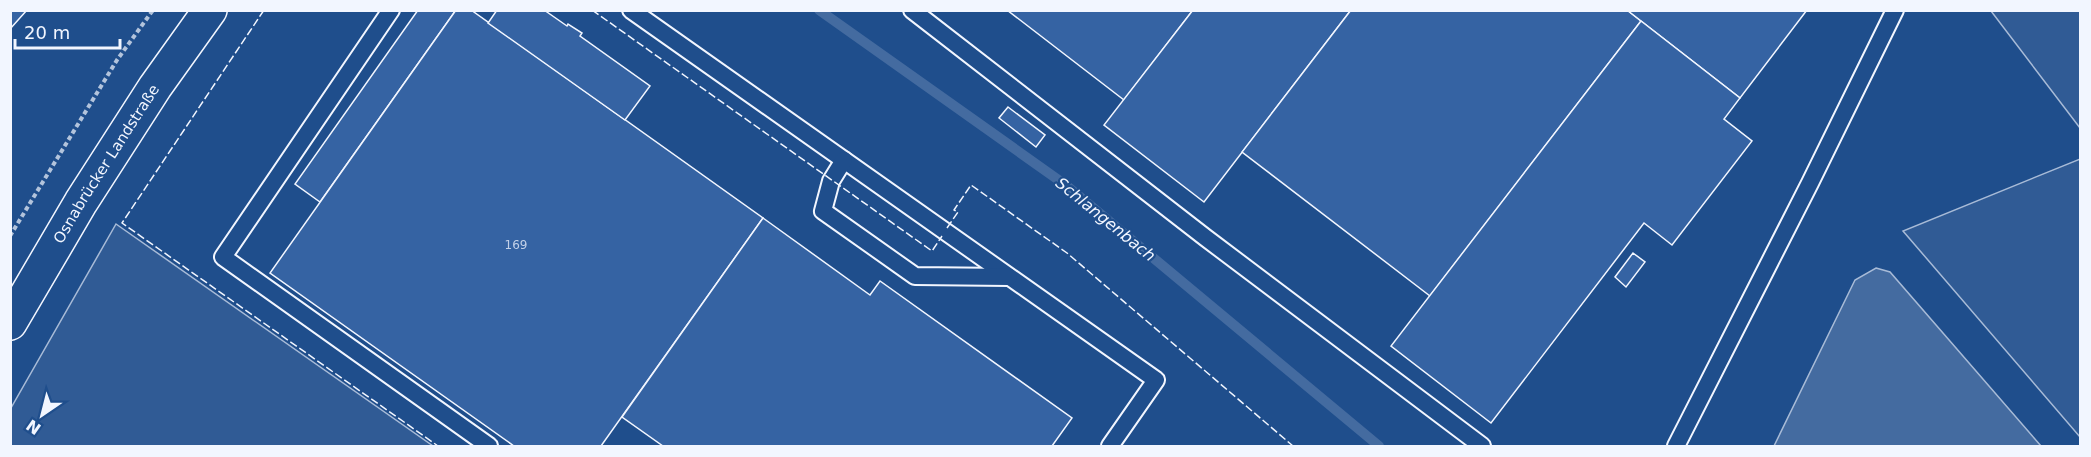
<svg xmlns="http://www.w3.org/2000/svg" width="2091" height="457" viewBox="0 0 2091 457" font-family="'DejaVu Sans',sans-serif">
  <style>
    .built { fill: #305b95; stroke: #a8bbd7; stroke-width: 1.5 }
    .water { fill: #446ba0; stroke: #a8bbd7; stroke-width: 1.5 }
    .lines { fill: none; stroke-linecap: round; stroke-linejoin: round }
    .stream { stroke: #446ba0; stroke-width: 10 }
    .building { fill: #3563a3; stroke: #f2f6ff; stroke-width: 1.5 }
    .service-casing { stroke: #f2f6ff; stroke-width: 20 }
    .tertiary-casing { stroke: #f2f6ff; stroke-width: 36 }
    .path { stroke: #b3c4dc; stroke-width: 4; stroke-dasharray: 4.5 3; stroke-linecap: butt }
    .service { stroke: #1f4e8c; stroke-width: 16 }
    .tertiary { stroke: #1f4e8c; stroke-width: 33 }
    .fence { stroke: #f2f6ff; stroke-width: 1.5; stroke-dasharray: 8 3; stroke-linecap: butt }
    .labels { text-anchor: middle; stroke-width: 4.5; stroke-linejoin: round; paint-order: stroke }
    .number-label { font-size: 12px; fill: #c3d1e8 }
    .street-label { font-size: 15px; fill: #f2f6ff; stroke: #1f4e8c }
    .water-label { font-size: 16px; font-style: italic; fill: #f2f6ff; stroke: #1f4e8c }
  </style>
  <rect width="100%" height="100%" fill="#1f4e8c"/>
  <g class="built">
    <path d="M1991 11H2080V128Z"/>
    <path d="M2080 159V437L1903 231Z"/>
    <path d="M116 224 433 446H11V408Z"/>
  </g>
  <path class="water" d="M1876 268 1890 272 2041 446H1774L1855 280Z"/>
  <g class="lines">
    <path class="stream" d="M819 10 1067 186 1379 446"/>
  </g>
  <g class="building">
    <path d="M10 10H27L10 29Z"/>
    <path d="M418 10H456L320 202 295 184Z"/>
    <path d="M456 10H471L763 218 601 446H514L270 273Z"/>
    <path d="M497 10H544L567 26 568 24 582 33 580 36 650 86 625 120 488 23Z"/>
    <path d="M1007 10H1193L1124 100Z"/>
    <path d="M1193 10H1351L1204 202 1104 125Z"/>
    <path d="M1351 10H1627L1641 21 1430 296 1242 152Z"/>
    <path d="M1627 10H1807L1740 98Z"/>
    <path d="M1641 21 1740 98 1724 119 1752 141 1672 245 1644 223 1491 423 1391 346Z"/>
    <path d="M1008 107 1045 135 1036 147 999 118Z"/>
    <path d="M763 218 870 295 880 281 1072 418 1052 446H663L622 417Z"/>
    <path d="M1633 253 1645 262 1626 287 1615 277Z"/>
  </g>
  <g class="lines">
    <defs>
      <g id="service">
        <path d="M391 10 223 257 489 446"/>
        <path d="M631 10 1156 380 1110 446"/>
        <path d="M912 10 1206 238 1482 446"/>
        <path d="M844 160 831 181 823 211 915 276 1009 277"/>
        <path d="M1676 446 1810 183 1895 10"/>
      </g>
      <g id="tertiary">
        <path id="s1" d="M10 323 81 202 155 87 210 10"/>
      </g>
    </defs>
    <use href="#service" class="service-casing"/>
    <use href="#tertiary" class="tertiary-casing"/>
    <path class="path" d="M10 236 117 60 153 10"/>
    <use href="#service" class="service"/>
    <use href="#tertiary" class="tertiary"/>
    <g class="fence">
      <path d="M264 10 122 223 438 446"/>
      <path d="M592 10 932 251 942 236"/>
      <path d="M947 228 958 212 954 210 971 185 1067 253 1293 446"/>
    </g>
  </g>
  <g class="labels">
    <g class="number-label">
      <text x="516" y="249">169</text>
    </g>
    <g class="street-label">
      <text dy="5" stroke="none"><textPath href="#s1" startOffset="186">Osnabrücker Landstraße</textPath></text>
    </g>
    <g class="water-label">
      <text transform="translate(1106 219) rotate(39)" y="6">Schlangenbach</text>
    </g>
  </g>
  <rect width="2091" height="457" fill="none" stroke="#f2f6ff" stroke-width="24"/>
  <g transform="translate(42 415) rotate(215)" stroke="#1f4e8c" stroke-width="4.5" paint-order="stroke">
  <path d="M0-4.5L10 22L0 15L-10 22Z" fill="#f2f6ff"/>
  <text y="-9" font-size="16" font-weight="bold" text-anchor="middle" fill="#f2f6ff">N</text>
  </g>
  <path d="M15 39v9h105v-9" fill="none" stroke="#f2f6ff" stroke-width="3"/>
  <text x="24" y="39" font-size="18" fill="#f2f6ff" stroke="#1f4e8c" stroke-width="4.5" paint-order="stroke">20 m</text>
</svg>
